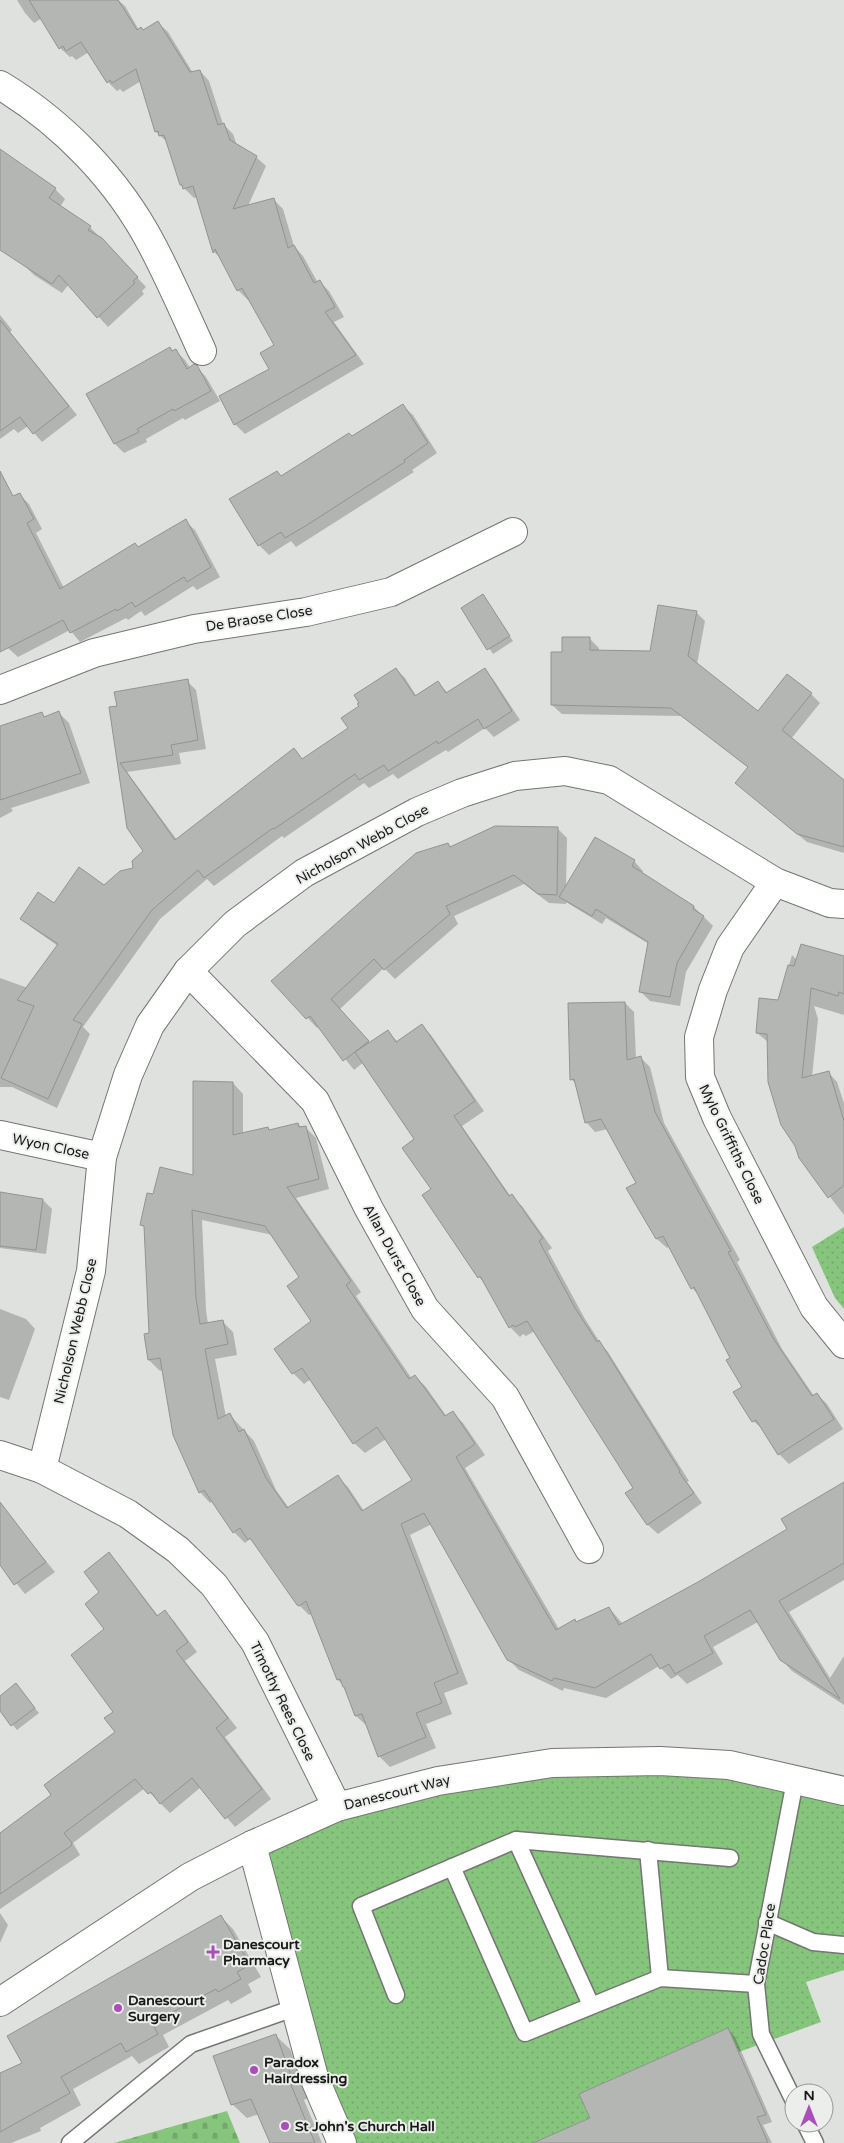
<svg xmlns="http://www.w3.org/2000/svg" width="844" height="2143" viewBox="0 0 844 2143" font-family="'Varela Round',sans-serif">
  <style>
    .grass { fill: url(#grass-dots) }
    .cemetery { fill: url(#cemetery-stones) }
    .shadow { fill: #0003; fill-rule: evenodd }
    .building { fill: #b3b6b3; stroke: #919491; fill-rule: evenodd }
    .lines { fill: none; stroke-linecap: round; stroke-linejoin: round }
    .service-casing { stroke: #747673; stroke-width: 19 }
    .minor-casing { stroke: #747673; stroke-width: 30 }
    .service { stroke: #fff; stroke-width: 16 }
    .minor { stroke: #fff; stroke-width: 28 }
    .poi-dot { fill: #aa4fba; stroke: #ebeeeb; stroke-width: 2 }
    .labels { text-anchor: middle; stroke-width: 4; stroke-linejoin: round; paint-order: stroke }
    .street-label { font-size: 14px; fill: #171817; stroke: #ebeeeb }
    .poi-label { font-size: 14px; font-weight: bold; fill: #171817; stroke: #ebeeeb; text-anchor: start }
  </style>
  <defs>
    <pattern id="grass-dots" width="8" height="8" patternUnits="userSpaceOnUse" patternTransform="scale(1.25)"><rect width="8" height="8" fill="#86c57c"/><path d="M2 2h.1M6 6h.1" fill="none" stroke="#73a86a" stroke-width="1.8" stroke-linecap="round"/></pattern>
    <pattern id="cemetery-stones" width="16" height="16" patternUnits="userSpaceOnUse" patternTransform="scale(1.25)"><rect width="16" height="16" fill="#86c57c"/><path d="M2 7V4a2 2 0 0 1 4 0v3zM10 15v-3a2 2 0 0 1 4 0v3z" fill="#73a86a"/></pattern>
  </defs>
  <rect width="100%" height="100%" fill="#dee1dd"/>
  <g class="grass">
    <path d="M844 1227V1309L835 1298 812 1247Z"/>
    <path d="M660 1761 844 1791V1970L806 1982 821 2022 739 2052 728 2028 580 2094 601 2143H342L252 1845 337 1807Z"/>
  </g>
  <path class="cemetery" d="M227 2111 240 2143H114Z"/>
  <g class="shadow">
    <path d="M17 0H118L125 6 139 30 144 31 158 23 168 32 193 73 200 71 209 81 223 124 233 134 237 146 256 157 266 166 248 206 273 199 283 209 294 246 303 256 318 283 320 282 329 291 344 317 334 322 364 364 245 434 235 424 220 397 271 369 275 345 250 298 248 300 238 290 223 260 214 252 198 197 194 198 181 185 166 141 156 132 141 81 123 92 120 89 117 91 108 82 89 52 76 60 72 56 70 57 60 48 42 18 34 23 25 13Z"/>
    <path d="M0 151 55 189 65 199 60 207 90 227 146 287 142 291 144 294 108 327 69 284 62 293 34 275 0 242Z"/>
    <path d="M0 315 12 330 10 332 77 415 42 442 28 426 18 433 14 429 0 439Z"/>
    <path d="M170 348 174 352 176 351 185 360 190 368 196 366 206 377 220 401 185 420 183 418 146 439 147 442 124 453 115 444Z"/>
    <path d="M403 406 413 415 437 453 412 470 414 472 296 547 291 541 269 555 259 545 231 500 282 477 352 437Z"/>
    <path d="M19 494 29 504 42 529 36 533 64 588 139 548 185 521 195 530 220 577 197 590 193 586 145 616 141 611 128 620 126 618 80 642 70 630 18 657 8 648 0 634V504Z"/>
    <path d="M483 596 513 641 493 654 462 609Z"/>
    <path d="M696 612 705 621 697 664 758 713 811 694 820 703 791 739 844 781V853L807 842 746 792 749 768 682 716 562 714 552 705 563 653 590 639 599 648V652H651Z"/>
    <path d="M396 669 405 678 417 697 438 683 448 693 484 670 493 679 520 720 494 737 485 728 448 752 446 750 398 779 393 774 369 788 364 783 284 838 282 836 214 886 207 879 160 919 83 1027 90 1034 57 1108 12 1087H0V978L28 988 58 946 31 927 22 918 104 886 134 869 145 851 128 827 111 708 187 681 196 690 206 749 179 753 181 764 127 772 177 840 293 750 303 760 349 728 360 706Z"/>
    <path d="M59 713 69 723 90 783 11 808 13 811 0 818V739Z"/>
    <path d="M557 828 567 838 566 887 634 861 643 871 642 874 694 907 713 926 686 972 680 1006 650 1001 641 992 649 944 606 918 602 924 566 902V904L549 903 524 884 454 916 458 924 395 979 384 968 340 1009 370 1043 388 1032 398 1042 422 1026 431 1035 484 1111 462 1126 511 1197 522 1206 552 1248 548 1251 585 1319 601 1344 608 1352 689 1481 687 1482 702 1503 658 1534 648 1525 627 1494 635 1488 535 1331 526 1336 523 1334 520 1337 510 1327 487 1286 479 1277 456 1246 458 1245 432 1189 416 1139 364 1062 354 1070 319 1026 317 1028 273 981 448 844 451 848Z"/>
    <path d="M792 955 797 960 844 958V1015L814 1006 818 1019 812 1077 828 1072 837 1082 844 1103V1215L800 1158 768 1042 757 1033 779 1001Z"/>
    <path d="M625 1003 634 1012 636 1059 641 1058 650 1067 664 1123 740 1260 737 1262 782 1349 814 1396 817 1394 827 1404 843 1429 789 1464 779 1454 764 1430 753 1421 735 1392 743 1387 732 1359 699 1295 692 1288 670 1246 667 1248 657 1239 627 1189 638 1183 608 1129 595 1132 586 1122 576 1084 571 1079Z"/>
    <path d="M233 1083 243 1094V1134L268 1128 271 1131 298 1124 302 1128 305 1127 316 1138 329 1189 296 1198 361 1292 356 1296 412 1379 415 1376 426 1387 447 1417 453 1413 463 1423 485 1455 465 1468 559 1629 609 1608 623 1624 699 1583 789 1529 844 1483V1580L789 1612 830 1678 844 1656V1705L792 1671 781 1659 758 1622 713 1647 723 1664 687 1684 678 1675 671 1679 659 1666 606 1698 564 1688 563 1691 519 1670 508 1659 432 1524 410 1535 468 1684 444 1693 452 1714 426 1724 436 1748 390 1767 379 1756 367 1726 356 1716 347 1690 338 1680 312 1614 309 1615 298 1604 259 1549 250 1539 245 1543 234 1532 213 1501 210 1503 200 1492 163 1370 160 1371 149 1360 145 1335 150 1334 145 1228 141 1224 154 1196 194 1176ZM202 1220 273 1235 301 1277 313 1321 293 1373 304 1384 311 1379 354 1443 365 1453 386 1439 414 1480 364 1511 348 1487 337 1477 289 1508 276 1490 254 1441 230 1415 226 1417 215 1359 237 1355 233 1332 222 1321 208 1324 206 1310Z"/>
    <path d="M0 1194 43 1200 52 1209 46 1254 0 1248Z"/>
    <path d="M0 1309 26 1319 35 1329 9 1400 0 1397Z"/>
    <path d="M15 1524 55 1572 25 1594 0 1563V1536Z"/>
    <path d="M109 1554 118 1563 159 1617 165 1612 174 1621 197 1652 185 1661 237 1728 225 1737 271 1799 235 1827 201 1787 170 1813 145 1788 73 1843 80 1855 0 1909V1833L52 1795 117 1732 101 1593Z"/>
    <path d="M20 1690 39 1713 17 1730 0 1709V1697Z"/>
    <path d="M0 1913 8 1925 0 1943Z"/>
    <path d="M221 1917 233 1929 261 1977 248 1984 252 1992 231 2004 228 2000 163 2035 169 2047 139 2064 132 2056 73 2089 81 2105 40 2128 41 2131 11 2143H0V2074L24 2064Z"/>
    <path d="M728 2029 735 2037 772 2122 763 2125 772 2143H536L592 2119Z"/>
    <path d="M275 2035 290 2049 308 2098 304 2100 322 2143H271L259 2114 247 2118 232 2104Z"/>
  </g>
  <g class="building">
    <path d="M29 0H118L137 30 141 27 143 30 158 21 190 72 200 70 218 125 224 123 230 140 257 156 233 209 274 198 288 248 294 245 314 283 320 280 335 307 325 312 356 355 234 425 219 396 269 369 260 353 274 345 242 288 237 291 215 249 213 253 193 186 183 189 182 185H180L164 135 159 136 158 131 155 132 136 69 112 83 110 80 107 83 81 42 66 51 63 46 59 49Z"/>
    <path d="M0 149 56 188 49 198 91 226 88 230 102 238 138 277 133 281 135 283 97 318 59 275 52 284 0 250Z"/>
    <path d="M0 320 69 406 33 434 20 417 0 431Z"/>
    <path d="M170 347 172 351 176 349 187 369 194 364 197 365 211 391 174 411 173 409 137 429 139 432 114 444 86 394Z"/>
    <path d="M403 404 428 443 404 460 405 462 307 525 285 538 281 532 258 546 229 499 277 471 281 476 349 433 352 436Z"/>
    <path d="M0 471 13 496 20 493 34 519 27 523 60 589 135 543 138 547 186 519 211 567 187 582 184 577 135 607 132 602 117 611 116 609 70 633 63 620 0 652Z"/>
    <path d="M483 594 510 636 487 650 461 608Z"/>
    <path d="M658 605 697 611 688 656 758 711 787 674 812 693 782 730 844 780V847L797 834 735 783 748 767 671 708 551 705V652H562V637H590V650L650 651Z"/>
    <path d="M396 668 415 696 438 681 446 693 485 668 512 711 484 729 478 719 438 744 437 741 388 771 384 765 359 780 355 774 274 829 273 828 204 878 198 870 152 910 73 1020 82 1024 48 1099 1 1078 34 1006 17 1000 58 944 20 919 38 892 54 903 79 867 104 885 120 871 133 868 132 861 143 851 127 828 109 707 117 706 114 692 188 679 198 740 171 745 173 755 120 763 175 840 294 748 302 759 348 728 341 718 359 706 357 704 359 703 354 695Z"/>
    <path d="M59 711 81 773 0 800V726L42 712 44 717Z"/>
    <path d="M495 826 558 827 557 895 538 894 514 875 446 906 450 914 384 970 374 959 331 999 369 1041 343 1061 310 1016 306 1019 271 981 416 853 448 843 450 847Z"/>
    <path d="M595 837 635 860 632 866 694 906 693 909 704 916 677 963 670 997 639 992 648 942 596 909 592 916 559 897Z"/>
    <path d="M801 944 844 956V994L839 992 838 996 811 988 802 1078 829 1071 844 1121V1185L828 1198 799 1158 795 1146 781 1125 768 1082 767 1034 756 1033 759 998 778 1000 788 965 794 966Z"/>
    <path d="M625 1002 627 1060 641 1056 655 1112 731 1251 728 1252 773 1338 812 1396 817 1393 834 1419 778 1455 756 1420 752 1422 733 1392 742 1387 726 1360 730 1358 694 1287 691 1289 663 1236 656 1239 626 1188 636 1183 601 1119 585 1123 574 1079 570 1080 568 1003Z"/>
    <path d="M422 1024 475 1101 454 1116 509 1196 512 1194 543 1238 539 1241 575 1308 597 1342 599 1340 680 1471 679 1472 694 1493 647 1525 625 1493 633 1488 527 1321 515 1327 513 1325 509 1328 480 1276 478 1278 422 1195 431 1189 402 1148 414 1139 355 1052 388 1030 396 1042Z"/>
    <path d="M193 1081 233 1082V1135L268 1127 269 1130 298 1123 299 1127 306 1126 319 1179 287 1187 351 1281 346 1285 409 1379 415 1375 445 1416 453 1411 475 1444 456 1457 556 1630 575 1619 576 1622 609 1607 619 1625 698 1582 787 1529 781 1519 844 1482V1563L779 1601 840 1699 780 1660 750 1610 704 1636 713 1653 675 1674 669 1664 660 1669 651 1654 595 1688 554 1678 552 1681 507 1660 424 1513 401 1524 458 1673 434 1683 442 1703 416 1713 426 1737 378 1757 362 1714 355 1716 344 1687H343L340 1679 337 1680 306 1601 299 1606 297 1605 250 1538 248 1540 240 1528 233 1533 204 1490 199 1493 173 1435 160 1358 148 1360 144 1334 149 1333 144 1226 140 1225 147 1193 153 1194 160 1167 193 1175ZM192 1210 265 1226 299 1277 287 1286 311 1321 274 1349 292 1374 302 1368 353 1444 377 1427 412 1480 362 1511 338 1475 287 1508 266 1478 244 1429 239 1432 230 1413 218 1419 205 1349 228 1344 223 1320 200 1324 196 1298Z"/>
    <path d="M0 1192 43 1199 36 1250 0 1246Z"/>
    <path d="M0 1502 46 1562 14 1585 0 1565Z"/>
    <path d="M109 1552 157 1616 165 1610 188 1642 176 1651 228 1718 216 1728 262 1789 225 1819 192 1778 160 1804 151 1792 148 1794 135 1779 64 1833 72 1843 71 1846 0 1894V1833L51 1795 44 1785 115 1732 104 1718 113 1712 71 1655 104 1629 85 1604 99 1592 84 1572Z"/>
    <path d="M16 1683 35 1708 11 1726 0 1711V1696Z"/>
    <path d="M221 1915 250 1965 237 1972 241 1979 218 1992 216 1989 152 2023 158 2034 126 2052 121 2043 61 2077 70 2093 0 2132V2073L22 2063 7 2036Z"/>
    <path d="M728 2028 766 2115 757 2117 768 2143H533L590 2118 579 2094Z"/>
    <path d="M276 2034 294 2084 291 2085 315 2143H270L251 2099 231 2105 213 2056Z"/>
  </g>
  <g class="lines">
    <defs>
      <g id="service">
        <path d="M516 1840 591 2005"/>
        <path d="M648 1850 660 1978"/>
        <path d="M452 1867 525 2033 660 1978 756 1984"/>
        <path d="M767 1922 813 1942 844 1945"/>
        <path d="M396 1995 361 1906 516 1840 730 1858"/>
        <path d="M794 2101 761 2034 756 1984 795 1781"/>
        <path d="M805 2123 815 2143"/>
        <path d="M70 2143 191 2044 294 2008"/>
      </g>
      <g id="minor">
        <path d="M0 85C63 123 118 180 152 245 170 279 186 316 202 351"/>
        <path d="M0 690 94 653 194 629 306 612 391 592 513 532"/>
        <path d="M775 882 730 947 713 990 699 1037 700 1077 717 1118 814 1307 844 1344"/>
        <path d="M188 971 315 1101 369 1209 425 1309 505 1397 589 1549"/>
        <path d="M0 1135 102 1157"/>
        <path d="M0 1455 42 1469 128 1514 178 1550 214 1585 255 1642 337 1807"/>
        <path d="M42 1469 91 1271 102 1157 128 1075 150 1025 188 971 235 924 304 873 417 812 462 793 515 776 565 771 609 780 775 882 830 903 844 904"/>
        <path d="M252 1845 314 2077 342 2143"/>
        <path d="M0 2002 190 1877 252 1845 337 1807 438 1781 552 1763 660 1761 729 1765 844 1791"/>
      </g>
    </defs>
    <use href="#service" class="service-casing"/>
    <use href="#minor" class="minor-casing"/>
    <use href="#service" class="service"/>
    <use href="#minor" class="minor"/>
  </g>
  <g class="poi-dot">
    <path d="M210.5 1944.5h5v5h5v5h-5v5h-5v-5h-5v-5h5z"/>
    <circle cx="118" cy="2008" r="5"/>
    <circle cx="254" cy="2070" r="5"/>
    <circle cx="285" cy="2126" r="5"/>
  </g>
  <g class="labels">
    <g class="street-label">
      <text transform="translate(259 618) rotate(-9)" y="5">De Braose Close</text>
      <text transform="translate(362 844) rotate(-29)" y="5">Nicholson Webb Close</text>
      <text transform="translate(732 1144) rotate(64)" y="5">Mylo Griffiths Close</text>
      <text transform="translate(51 1146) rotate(12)" y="5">Wyon Close</text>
      <text transform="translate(395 1255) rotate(61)" y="5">Allan Durst Close</text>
      <text transform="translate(75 1331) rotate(-77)" y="5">Nicholson Webb Close</text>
      <text transform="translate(283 1701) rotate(64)" y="5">Timothy Rees Close</text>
      <text transform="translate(397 1792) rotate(-14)" y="5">Danescourt Way</text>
      <text transform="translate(764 1944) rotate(-81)" y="5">Cadoc Place</text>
    </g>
    <g class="poi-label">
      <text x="223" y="1949">Danescourt<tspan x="223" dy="16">Pharmacy</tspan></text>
      <text x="128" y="2005">Danescourt<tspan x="128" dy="16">Surgery</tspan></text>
      <text x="264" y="2067">Paradox<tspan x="264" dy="16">Hairdressing</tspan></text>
      <text x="295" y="2131">St John's Church Hall</text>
    </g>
  </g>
  <g transform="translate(809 2108)"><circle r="24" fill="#ebeeeb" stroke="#969896"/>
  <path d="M0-4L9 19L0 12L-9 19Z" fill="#aa4fba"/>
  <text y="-8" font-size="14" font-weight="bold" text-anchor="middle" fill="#171817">N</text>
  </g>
</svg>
